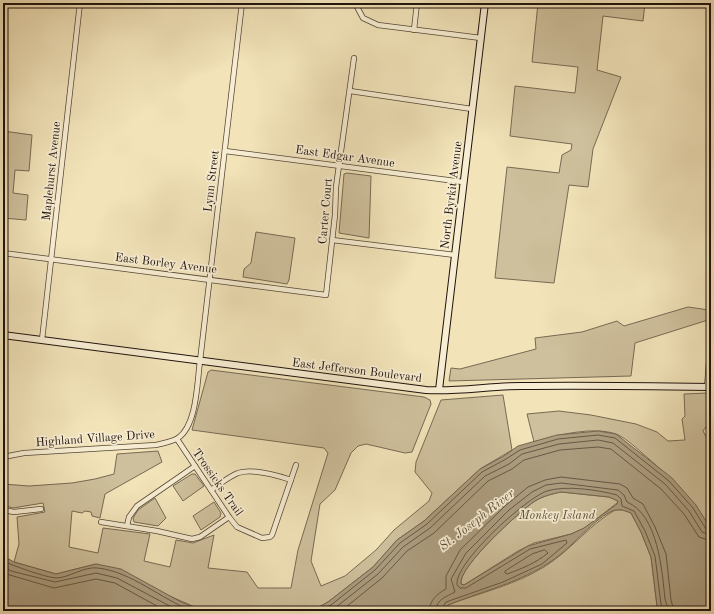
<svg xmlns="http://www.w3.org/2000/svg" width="714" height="614" viewBox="0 0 714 614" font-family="'Old Standard TT',serif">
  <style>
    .green { fill: #cec09c; stroke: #776a54 }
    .water { fill: #ab9c7e; stroke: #736550; fill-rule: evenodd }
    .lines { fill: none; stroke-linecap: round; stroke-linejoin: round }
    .shore { stroke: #665845; stroke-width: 1 }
    .street-casing { stroke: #544737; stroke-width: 6 }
    .secondary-casing { stroke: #20130c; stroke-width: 8 }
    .street { stroke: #f7edd2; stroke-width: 4.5 }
    .secondary { stroke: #f7edd2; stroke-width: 6 }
    .labels { text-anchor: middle; stroke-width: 3.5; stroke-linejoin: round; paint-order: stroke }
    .street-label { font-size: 12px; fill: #20130c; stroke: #f7edd2 }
    .park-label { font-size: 12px; font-style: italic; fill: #5d503e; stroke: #f7edd2 }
    .water-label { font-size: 13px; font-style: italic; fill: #5f513f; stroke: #f7edd2 }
  </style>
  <rect width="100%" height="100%" fill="#f2e3b9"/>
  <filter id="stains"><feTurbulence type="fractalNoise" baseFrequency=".005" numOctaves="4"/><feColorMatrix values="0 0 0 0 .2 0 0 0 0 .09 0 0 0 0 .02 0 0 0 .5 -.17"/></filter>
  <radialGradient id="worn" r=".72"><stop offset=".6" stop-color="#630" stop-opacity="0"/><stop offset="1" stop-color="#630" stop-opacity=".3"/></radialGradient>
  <g class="green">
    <path d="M538 3H645L643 21 603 16 597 70 621 77 593 149 588 187 569 185 554 283 495 278 507 167 559 173 562 155 571 150 572 144 510 136 515 86 575 93 578 67 532 62Z"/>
    <path d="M3 131 32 135 29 171 15 170 13 193 28 195 26 220 3 218Z"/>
    <path d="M347 173 371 176 369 238 339 233 344 174Z"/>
    <path d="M256 232 295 238 289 280 287 284 243 277 244 269 251 263Z"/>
    <path d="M688 307 709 310 708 320 635 343 631 376 449 381 451 368 460 369 536 349 535 338 582 332 617 321 624 326Z"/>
    <path d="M211 370 424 397 430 400 431 404 412 452 405 453 366 444 358 446 351 453 335 490 320 504 311 561 321 586 345 576 376 550 394 530 429 501 432 493 415 472 416 462 441 400 503 395 512 450 480 469 424 521 397 540 373 567 328 602 312 611H204L96 564 56 574 14 562 19 544 17 517 45 512 43 503 13 508 3 505V484L29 486 72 483 95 479 114 474 117 454 158 451 162 462 105 494 100 518 92 516 91 512 85 511 82 513 72 511 69 547 98 553 103 528 150 534 144 561 170 567 176 540 193 543 214 535 208 568 247 572 258 588H291L298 550 328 453 324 448 192 430 208 372Z"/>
    <path d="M708 393V424L703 431 711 446V529C690 496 670 477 641 452 634 446 624 437 616 434 593 426 557 435 534 442L527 414 559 411 591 415 636 424 657 432 668 441 685 440 682 419 685 416 684 394Z"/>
    <path d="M192 474H195L204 486 183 501 173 486Z"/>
    <path d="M561 492 609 497 618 501 617 503 585 528 571 534 534 543 518 551 464 585 461 584C457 568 521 510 535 501 543 496 552 494 561 492Z"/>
    <path d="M155 498 166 518 158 526 134 522 133 518 138 510Z"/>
    <path d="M214 502 221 513 220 517 201 530 193 516Z"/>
    <path d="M615 510H623L631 513 641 532 651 557 657 606 660 611H444L448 605C479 593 515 585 544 567 570 551 588 526 615 510Z"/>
  </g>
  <g class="water">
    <path d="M598 431 616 434 672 478 696 505 711 529V611H660L657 606 651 557 641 532 631 513C626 511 621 509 616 510 600 513 575 543 561 554 527 581 488 589 448 605L444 611H312L328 602 373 567 397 540 424 521 480 469 504 456 518 446 557 435ZM561 492 609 497 618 501 617 504 584 528 571 534 528 546 464 585 461 584C457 568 521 510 535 501 543 496 552 494 561 492Z"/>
    <path d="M3 556 14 562 56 574 96 564 121 569 181 602 204 611H3Z"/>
  </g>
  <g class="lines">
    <g class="shore">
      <path d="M545 550 548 553C536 563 521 569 507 574L505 573V571L532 554Z"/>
      <path d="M3 561C14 566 44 577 56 578 69 578 84 566 98 568 132 572 161 599 192 611"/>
      <path d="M3 566 11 571 55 582 96 573 117 578 179 611"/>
      <path d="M3 573 54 588 96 579 115 583 166 611"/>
      <path d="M320 611 331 605 375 570 400 543 427 524 482 472 506 459 520 450 558 439 598 435 615 438 669 481 693 508 706 529 711 530"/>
      <path d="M331 611 378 574 403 547 430 528 485 476 509 464 522 454 559 444 598 440 613 443 665 484 689 511 702 532 711 535"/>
      <path d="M341 611 382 578 407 551 434 533 488 481 512 469 524 460 560 450 598 447 611 449 661 489 684 514 699 537 711 541"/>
      <path d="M429 611C430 600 437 594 446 589V576L460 550 505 506 528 487 545 480 561 477 620 484 627 488 633 498 643 504 655 527 666 554 671 600 674 611"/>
      <path d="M436 611C436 599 446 597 455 592L451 579 466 553 509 510 532 492 546 485 561 483 618 490 624 495 627 502C658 515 662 570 665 599 666 604 668 606 668 611"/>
      <path d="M441 611 446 602 503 582 542 564 567 543 566 540 530 549 466 588H460L457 585C454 563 526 498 547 491 565 485 599 490 617 495L621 499 622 506 634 511 645 531 655 556 661 604 663 611"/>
    </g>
    <defs>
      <g id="street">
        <path d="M355 3 363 18 378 25 481 38"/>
        <path d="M414 30 417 3"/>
        <path d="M350 91 472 109"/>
        <path d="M225 151 463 182"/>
        <path d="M332 240 455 255"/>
        <path d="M3 253 326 295 335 215 336 187 354 58"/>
        <path d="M42 340 80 3"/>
        <path d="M707 387 711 338"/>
        <path d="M177 439 229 517 237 527 262 538 270 537 272 535 296 465"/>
        <path d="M3 457 24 453 156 445C163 443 172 442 178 438 197 425 197 383 200 361L242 3"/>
        <path d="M211 490C219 485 228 477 238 473 253 468 276 475 291 480"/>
        <path d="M3 510 14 512 41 509"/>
        <path d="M101 522 157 531 192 539 200 537 229 517"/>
        <path d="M127 526 129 517 137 506 195 466"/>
      </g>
      <g id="secondary">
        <path d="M3 335 426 390C458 392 489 386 521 386 584 385 648 386 711 387"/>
        <path d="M439 390 485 3"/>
      </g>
    </defs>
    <use href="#street" class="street-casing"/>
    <use href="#secondary" class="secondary-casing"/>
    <use href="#street" class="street"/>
    <use href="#secondary" class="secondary"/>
  </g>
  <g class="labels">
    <g class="street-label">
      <text transform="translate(345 156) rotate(8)" y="4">East Edgar Avenue</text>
      <text transform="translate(51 171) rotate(-84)" y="4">Maplehurst Avenue</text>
      <text transform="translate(211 181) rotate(-83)" y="4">Lynn Street</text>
      <text transform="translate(451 195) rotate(-83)" y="4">North Byrkit Avenue</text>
      <text transform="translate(325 211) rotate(-85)" y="4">Carter Court</text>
      <text transform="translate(166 263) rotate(7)" y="4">East Borley Avenue</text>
      <text transform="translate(357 370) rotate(7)" y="4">East Jefferson Boulevard</text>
      <text transform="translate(95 438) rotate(-4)" y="4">Highland Village Drive</text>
      <text transform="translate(218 482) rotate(55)" y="4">Trossicks Trail</text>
    </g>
    <g class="park-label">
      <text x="557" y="519">Monkey Island</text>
    </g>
    <g class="water-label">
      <text transform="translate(476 519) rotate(-38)" y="5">St. Joseph River</text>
    </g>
  </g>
  <rect width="714" height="614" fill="none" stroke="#f2e3b9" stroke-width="16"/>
  <rect x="4" y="4" width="706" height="606" fill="none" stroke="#20130c" stroke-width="2"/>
  <rect x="8" y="8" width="698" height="598" fill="none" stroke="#20130c"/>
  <rect width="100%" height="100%" filter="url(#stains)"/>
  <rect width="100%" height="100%" fill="url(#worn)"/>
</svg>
